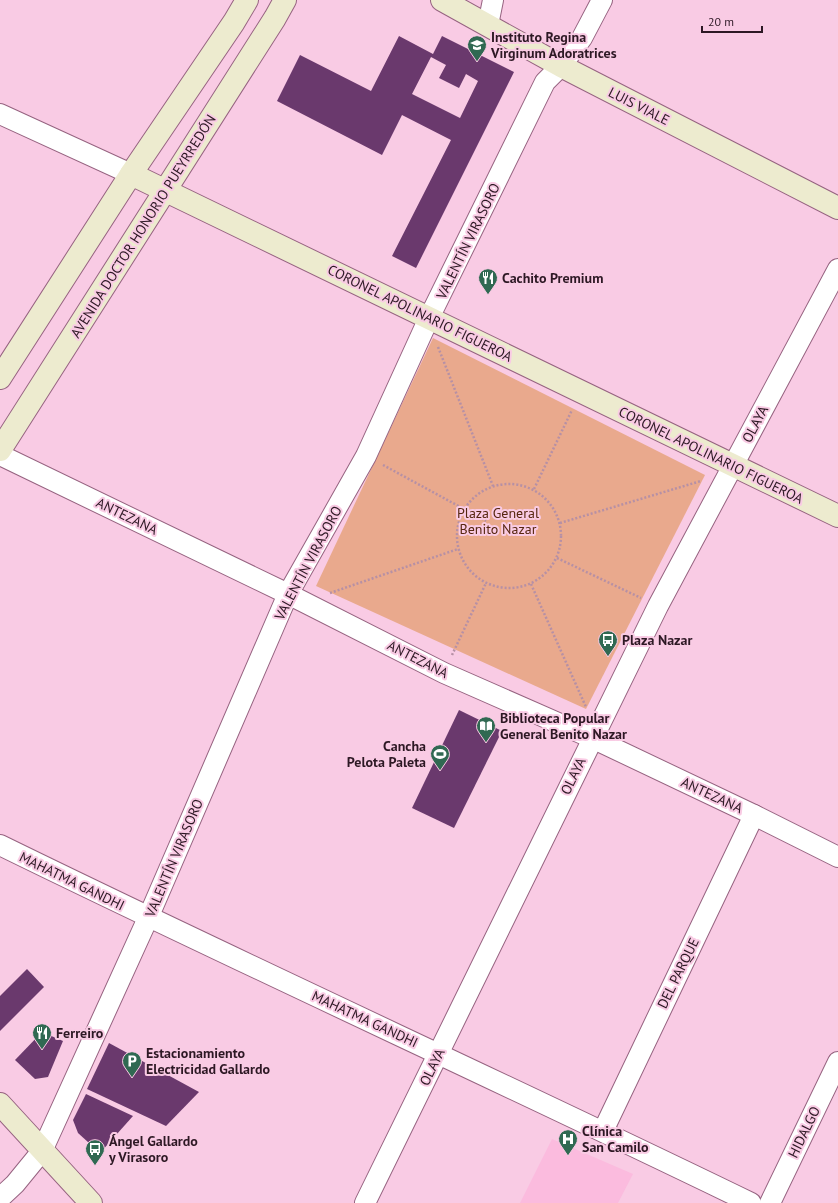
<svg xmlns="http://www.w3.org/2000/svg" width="838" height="1203" viewBox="0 0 838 1203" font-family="'PT Sans',sans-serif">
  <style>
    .built { fill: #fbbbde }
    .green { fill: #e9a98d }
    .building { fill: #6a396d; fill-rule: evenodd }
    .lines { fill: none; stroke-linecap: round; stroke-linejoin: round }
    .street-casing { stroke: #966380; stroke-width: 22 }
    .secondary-casing { stroke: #966380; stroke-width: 24 }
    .path { stroke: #b690a5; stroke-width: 2.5; stroke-dasharray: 2 2; stroke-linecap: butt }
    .street { stroke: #fff; stroke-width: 20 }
    .secondary { stroke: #edebcf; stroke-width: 22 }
    .labels { text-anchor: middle; stroke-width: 4; stroke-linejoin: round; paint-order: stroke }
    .poi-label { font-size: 14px; font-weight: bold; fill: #2d1824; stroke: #f9cbe4; text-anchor: start }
    .street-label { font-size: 14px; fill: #2d1824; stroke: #f9cbe4 }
    .park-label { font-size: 14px; fill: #56260f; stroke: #f9cbe4 }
  </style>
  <rect width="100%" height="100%" fill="#f9cbe4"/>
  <path class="built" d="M552 1139 633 1174 618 1203H520Z"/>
  <path class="green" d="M433 338 705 475 586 709 316 586Z"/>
  <g class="building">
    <path d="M399 36 433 54 442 36 514 72 416 268 392 256 451 140 402 115 382 155 277 101 300 55 371 91ZM431 57 446 65 439 78 459 88 466 74 478 81 460 118 412 94Z"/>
    <path d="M459 710 502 731 454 828 412 808Z"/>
    <path d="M27 969 44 987 0 1031V996Z"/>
    <path d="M42 1032 63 1041 48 1077 35 1079 15 1060Z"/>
    <path d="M109 1043 199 1092 166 1126 87 1089Z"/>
    <path d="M86 1094 133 1116 100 1153 78 1133 73 1120Z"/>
  </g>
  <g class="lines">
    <defs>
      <g id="street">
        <path d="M488 25 493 0"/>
        <path d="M0 114 131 174"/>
        <path d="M0 455 288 594 444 673 592 738 754 815 838 857"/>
        <path d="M0 845C249 967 502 1082 751 1203"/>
        <path d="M603 1131 754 815"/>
        <path d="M0 1198 15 1184 42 1151 148 918 288 594 366 456 429 318 545 82 561 66 582 38 602 0"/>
        <path d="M365 1203 658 606 838 269"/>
        <path d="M770 1203 838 1062"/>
      </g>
      <g id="secondary">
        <path d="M442 0 561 66 838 208"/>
        <path d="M131 174 838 516"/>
        <path d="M0 378 131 174 234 22 247 0"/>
        <path d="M0 450 275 18 285 0"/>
        <path d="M0 1104 91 1203"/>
      </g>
    </defs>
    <use href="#street" class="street-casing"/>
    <use href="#secondary" class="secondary-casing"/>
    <g class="path">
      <path d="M438 347 493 486"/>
      <path d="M383 465 486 521"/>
      <circle cx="509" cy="536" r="52"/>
      <path d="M534 489 572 410"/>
      <path d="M560 523 701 481"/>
      <path d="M557 558 641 598"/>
      <path d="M531 584 586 707"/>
      <path d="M330 593 458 549"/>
      <path d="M452 655 486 583"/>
    </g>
    <use href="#street" class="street"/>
    <use href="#secondary" class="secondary"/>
  </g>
  <defs>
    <symbol id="school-pin" viewBox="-11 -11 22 30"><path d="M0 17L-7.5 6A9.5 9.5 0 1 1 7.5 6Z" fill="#306952" stroke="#f9cbe4"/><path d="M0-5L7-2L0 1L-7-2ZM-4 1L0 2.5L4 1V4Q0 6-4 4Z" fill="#fff"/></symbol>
    <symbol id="restaurant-pin" viewBox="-11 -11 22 30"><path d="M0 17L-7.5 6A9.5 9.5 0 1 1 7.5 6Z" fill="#306952" stroke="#f9cbe4"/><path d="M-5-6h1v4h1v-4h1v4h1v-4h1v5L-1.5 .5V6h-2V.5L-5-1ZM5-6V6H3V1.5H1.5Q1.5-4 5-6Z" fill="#fff"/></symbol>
    <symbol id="bus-pin" viewBox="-11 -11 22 30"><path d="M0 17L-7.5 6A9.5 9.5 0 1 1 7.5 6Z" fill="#306952" stroke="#f9cbe4"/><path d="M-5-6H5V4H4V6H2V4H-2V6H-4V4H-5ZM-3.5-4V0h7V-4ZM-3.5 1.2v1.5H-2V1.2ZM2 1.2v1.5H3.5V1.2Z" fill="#fff"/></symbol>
    <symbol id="library-pin" viewBox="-11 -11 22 30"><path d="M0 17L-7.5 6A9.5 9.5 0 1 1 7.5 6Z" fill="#306952" stroke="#f9cbe4"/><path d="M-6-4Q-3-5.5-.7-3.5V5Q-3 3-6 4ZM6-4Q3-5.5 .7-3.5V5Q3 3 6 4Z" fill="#fff"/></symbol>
    <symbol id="stadium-pin" viewBox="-11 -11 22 30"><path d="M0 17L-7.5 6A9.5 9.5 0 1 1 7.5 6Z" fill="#306952" stroke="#f9cbe4"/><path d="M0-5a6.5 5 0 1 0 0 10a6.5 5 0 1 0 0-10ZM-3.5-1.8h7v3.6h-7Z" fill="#fff"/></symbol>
    <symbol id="parking-pin" viewBox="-11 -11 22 30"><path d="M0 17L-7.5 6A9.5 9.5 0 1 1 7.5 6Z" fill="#306952" stroke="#f9cbe4"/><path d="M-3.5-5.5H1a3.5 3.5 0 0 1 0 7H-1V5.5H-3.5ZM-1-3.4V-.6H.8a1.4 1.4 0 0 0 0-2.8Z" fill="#fff"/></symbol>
    <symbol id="hospital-pin" viewBox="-11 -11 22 30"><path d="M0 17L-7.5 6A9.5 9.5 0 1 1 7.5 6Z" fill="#306952" stroke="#f9cbe4"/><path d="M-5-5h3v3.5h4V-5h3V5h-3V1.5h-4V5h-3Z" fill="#fff"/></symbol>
  </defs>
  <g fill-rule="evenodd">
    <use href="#school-pin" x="466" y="34" width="22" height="30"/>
    <use href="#restaurant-pin" x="477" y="267" width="22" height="30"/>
    <use href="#bus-pin" x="597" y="629" width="22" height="30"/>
    <use href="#library-pin" x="475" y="715" width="22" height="30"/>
    <use href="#stadium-pin" x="429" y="743" width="22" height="30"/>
    <use href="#restaurant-pin" x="31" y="1022" width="22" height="30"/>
    <use href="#parking-pin" x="121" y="1050" width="22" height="30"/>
    <use href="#hospital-pin" x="557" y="1128" width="22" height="30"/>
    <use href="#bus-pin" x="84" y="1138" width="22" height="30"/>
  </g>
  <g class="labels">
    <g class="poi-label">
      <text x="491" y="42">Instituto Regina<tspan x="491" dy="16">Virginum Adoratrices</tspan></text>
      <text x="502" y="283">Cachito Premium</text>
      <text x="622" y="645">Plaza Nazar</text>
      <text x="500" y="723">Biblioteca Popular<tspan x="500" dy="16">General Benito Nazar</tspan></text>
      <text x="426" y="751" text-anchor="end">Cancha<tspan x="426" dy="16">Pelota Paleta</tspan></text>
      <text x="56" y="1038">Ferreiro</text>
      <text x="146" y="1058">Estacionamiento<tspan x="146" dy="16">Electricidad Gallardo</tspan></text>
      <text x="582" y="1136">Clínica<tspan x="582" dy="16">San Camilo</tspan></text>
      <text x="109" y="1146">Ángel Gallardo<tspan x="109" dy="16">y Virasoro</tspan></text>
    </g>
    <g class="street-label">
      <text transform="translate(639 106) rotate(27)" y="5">LUIS VIALE</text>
      <text transform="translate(143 226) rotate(-58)" y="5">AVENIDA DOCTOR HONORIO PUEYRREDÓN</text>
      <text transform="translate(468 241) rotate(-64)" y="5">VALENTÍN VIRASORO</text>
      <text transform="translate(420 313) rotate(26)" y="5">CORONEL APOLINARIO FIGUEROA</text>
      <text transform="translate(755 424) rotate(-62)" y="5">OLAYA</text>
      <text transform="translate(711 455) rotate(26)" y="5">CORONEL APOLINARIO FIGUEROA</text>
      <text transform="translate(127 516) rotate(26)" y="5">ANTEZANA</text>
      <text transform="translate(308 563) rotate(-62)" y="5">VALENTÍN VIRASORO</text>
      <text transform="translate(418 659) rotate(27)" y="5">ANTEZANA</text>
      <text transform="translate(573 776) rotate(-64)" y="5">OLAYA</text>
      <text transform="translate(712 795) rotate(25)" y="5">ANTEZANA</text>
      <text transform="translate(174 858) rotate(-67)" y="5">VALENTÍN VIRASORO</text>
      <text transform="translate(72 881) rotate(26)" y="5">MAHATMA GANDHI</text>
      <text transform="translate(678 973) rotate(-64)" y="5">DEL PARQUE</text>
      <text transform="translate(365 1019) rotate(25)" y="5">MAHATMA GANDHI</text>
      <text transform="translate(432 1067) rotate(-64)" y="5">OLAYA</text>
      <text transform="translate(804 1132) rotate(-64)" y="5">HIDALGO</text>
    </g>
    <g class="park-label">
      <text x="498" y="518">Plaza General<tspan x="498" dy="16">Benito Nazar</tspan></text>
    </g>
  </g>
  <path d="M702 26v6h60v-6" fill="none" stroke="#2d1824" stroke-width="2"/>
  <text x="708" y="26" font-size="12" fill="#2d1824" stroke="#f9cbe4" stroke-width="3" paint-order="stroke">20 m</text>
</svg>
